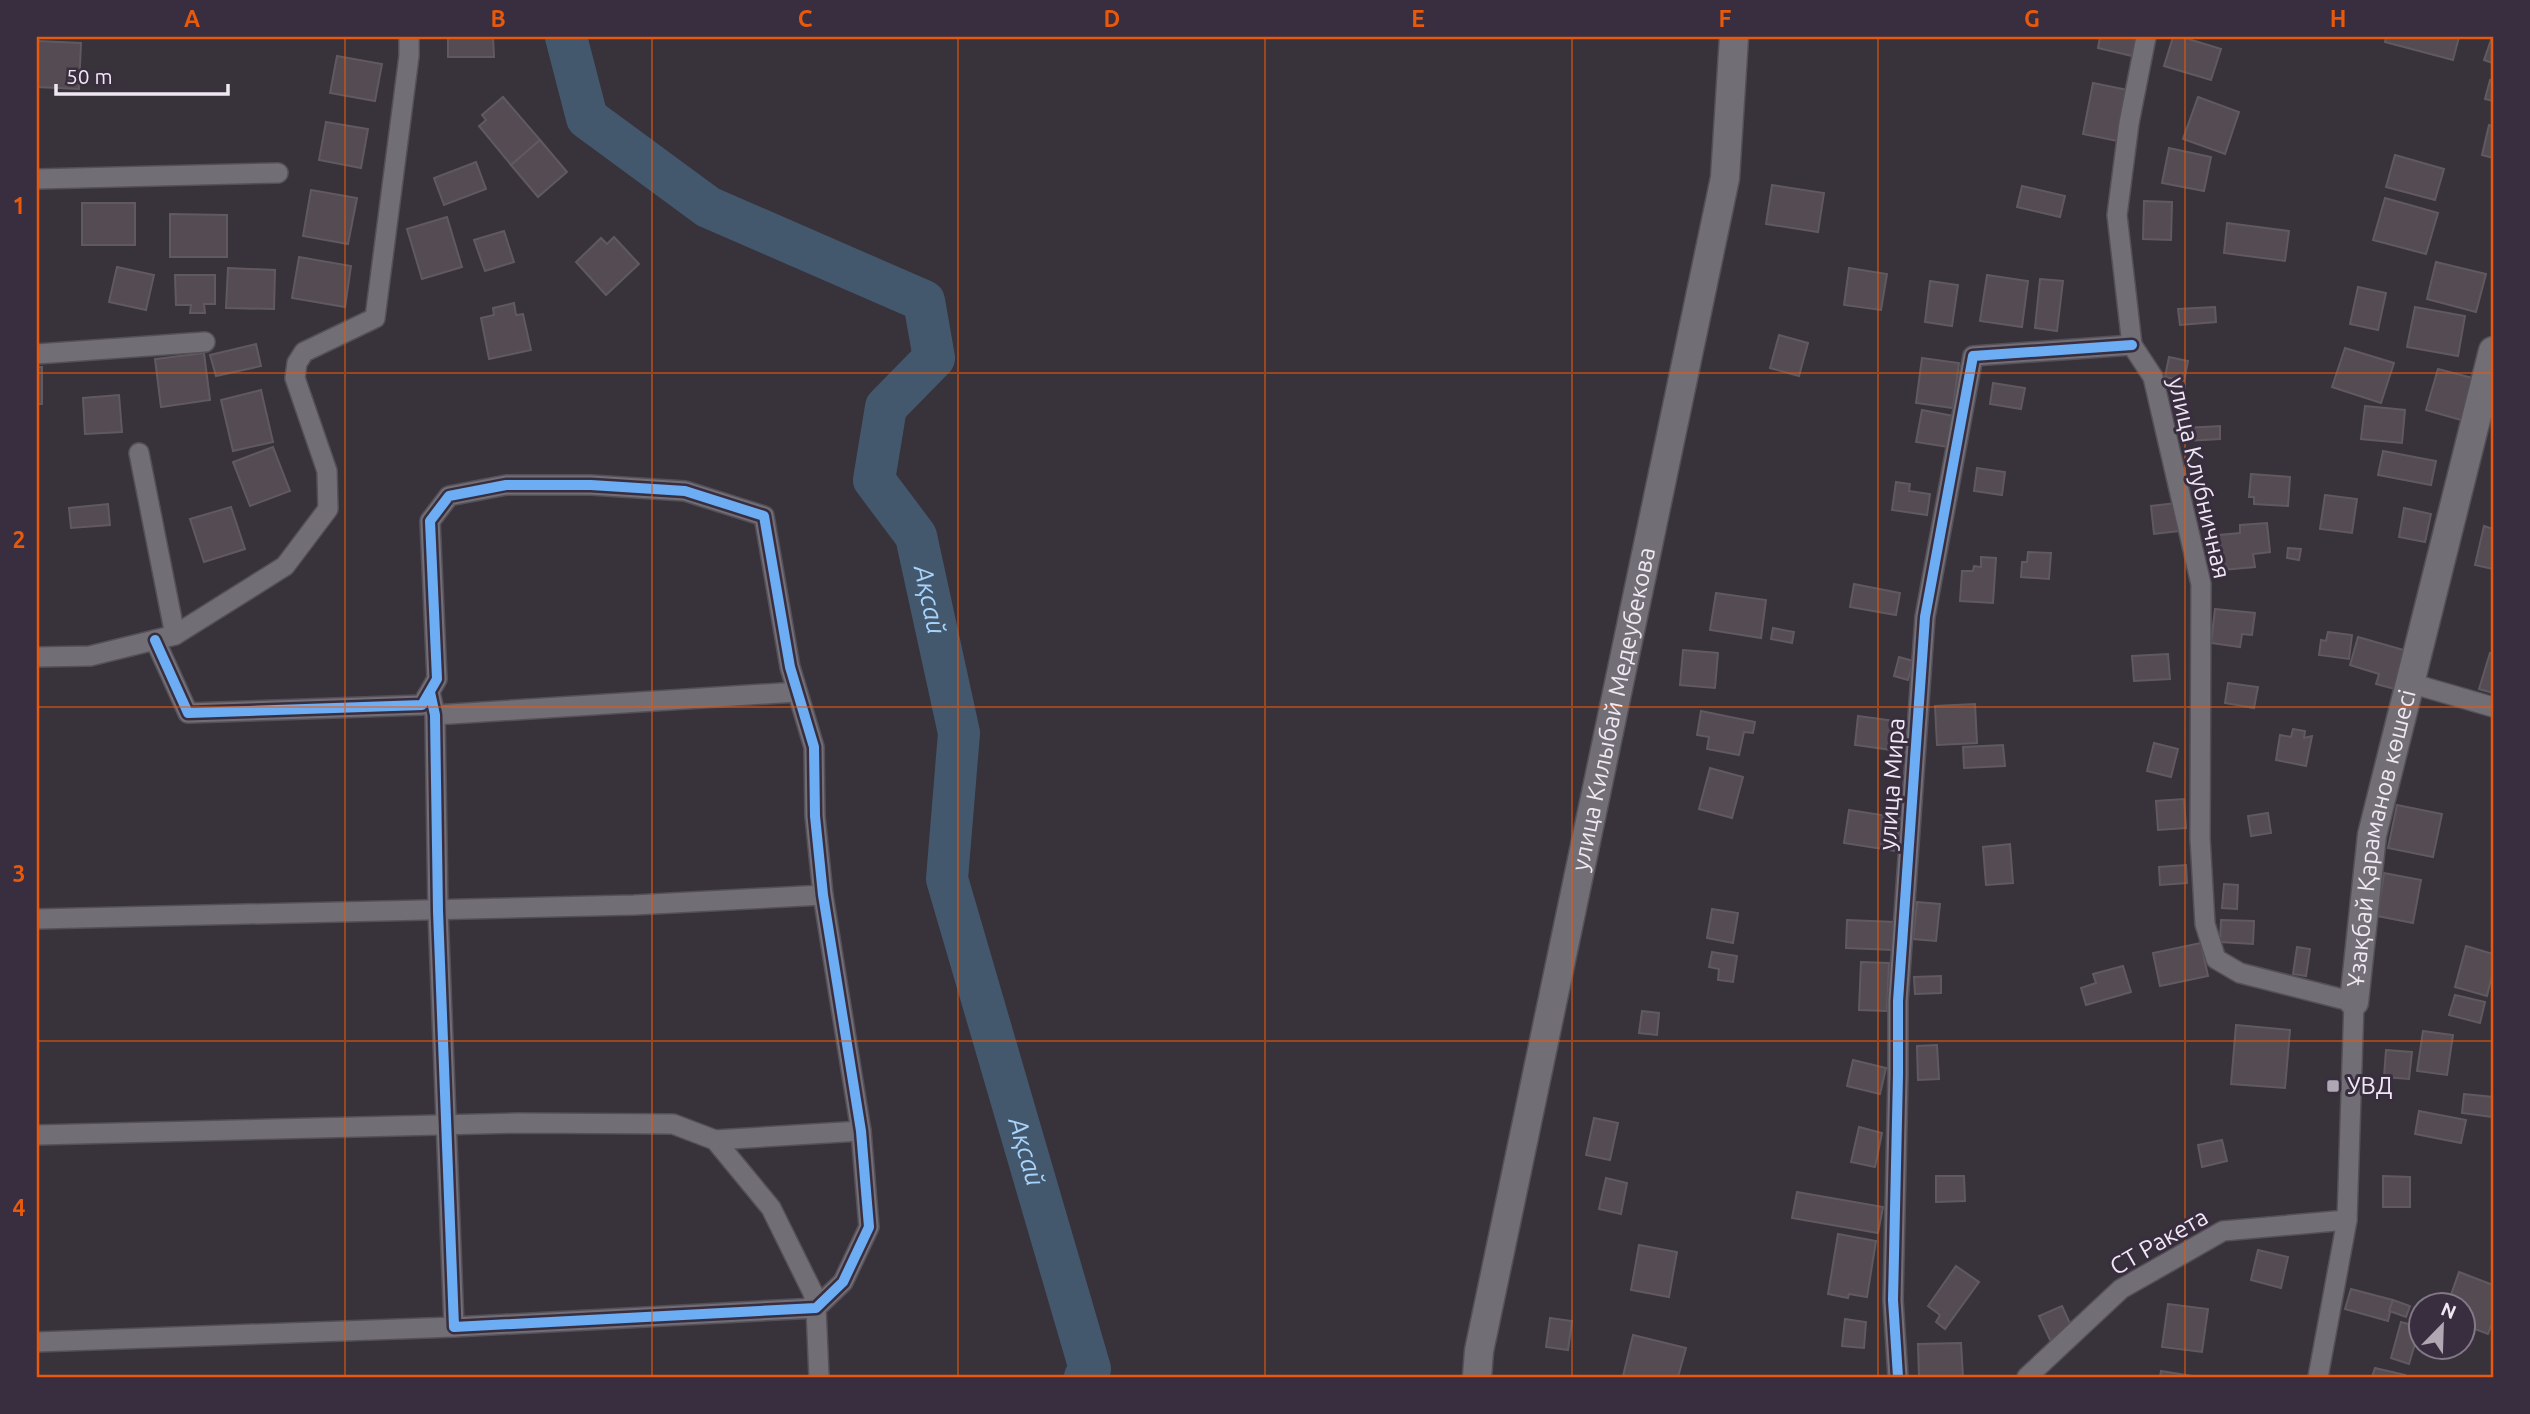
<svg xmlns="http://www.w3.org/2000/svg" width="2530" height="1414" viewBox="0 0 2530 1414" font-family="Ubuntu,sans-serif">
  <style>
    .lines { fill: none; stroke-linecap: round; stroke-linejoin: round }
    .river { stroke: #44586d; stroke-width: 42 }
    .building { fill: #544b53; stroke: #605a60; stroke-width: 2 }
    .street-casing { stroke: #555058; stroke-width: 22 }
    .secondary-casing { stroke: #555058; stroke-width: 31 }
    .street { stroke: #726e75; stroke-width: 19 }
    .secondary { stroke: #726e75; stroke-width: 28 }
    .cycleway-casing { stroke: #392e3f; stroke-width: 15 }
    .cycleway { stroke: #6dadf4; stroke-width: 10 }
    .grid { fill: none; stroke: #e8590c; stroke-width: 2; stroke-opacity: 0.55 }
    .poi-dot { fill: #afa8b3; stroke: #392e3f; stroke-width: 2.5 }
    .labels { text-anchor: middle; stroke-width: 6; stroke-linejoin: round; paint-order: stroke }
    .street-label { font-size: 24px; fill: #efe8f3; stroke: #392e3f }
    .poi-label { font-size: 24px; fill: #efe8f3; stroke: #392e3f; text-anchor: start }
    .water-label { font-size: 26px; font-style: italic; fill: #a6d3fc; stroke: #392e3f }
    .neatline { fill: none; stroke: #e8590c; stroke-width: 2.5 }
    .grid-label { font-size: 23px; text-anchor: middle; font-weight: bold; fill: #e8590c }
  </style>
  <rect width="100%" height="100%" fill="#38323b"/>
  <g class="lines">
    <path class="river" id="s1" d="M566 37 587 118 708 207 924 301 934 358 886 407 874 480 916 536 959 733 947 879 1090 1369 1085 1377"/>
  </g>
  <g class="building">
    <path d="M448 37H493L494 57H448Z"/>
    <path d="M2100 37H2136L2132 56 2098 48Z"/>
    <path d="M2173 37H2182L2221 49 2211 80 2164 66Z"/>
    <path d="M2386 37H2459L2453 60 2385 42Z"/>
    <path d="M2492 37H2493V63L2484 60Z"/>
    <path d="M37 41 81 43 79 89 37 87Z"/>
    <path d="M337 56 382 64 375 101 330 93Z"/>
    <path d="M2490 80 2493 81V101L2485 99Z"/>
    <path d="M2093 83 2128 90 2118 141 2083 134Z"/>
    <path d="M503 97 540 140 511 165 479 126 486 120 482 115Z"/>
    <path d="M2198 97 2239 112 2225 154 2183 139Z"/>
    <path d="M326 122 368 129 361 168 319 160Z"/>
    <path d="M2489 125 2493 126V158L2482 155Z"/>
    <path d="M540 140 567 172 538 197 511 165Z"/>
    <path d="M2169 148 2211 157 2204 191 2162 183Z"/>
    <path d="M2395 155 2444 169 2435 200 2386 187Z"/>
    <path d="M476 162 486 189 444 205 434 178Z"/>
    <path d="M1772 185 1824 193 1818 232 1766 224Z"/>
    <path d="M2022 186 2065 196 2060 217 2017 207Z"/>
    <path d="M311 190 357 198 348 244 303 236Z"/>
    <path d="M2385 198 2438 213 2426 254 2373 240Z"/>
    <path d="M2144 201 2172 202 2171 240 2143 239Z"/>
    <rect x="82" y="203" width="53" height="42"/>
    <path d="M170 214 227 215V257H170Z"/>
    <path d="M447 217 462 267 422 279 407 229Z"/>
    <path d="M2227 223 2289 231 2285 261 2224 253Z"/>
    <path d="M504 231 514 262 485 271 474 240Z"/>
    <path d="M614 237 639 264 606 295 576 262 601 238 607 244Z"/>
    <path d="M299 257 351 266 345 307 292 298Z"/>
    <path d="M2436 262 2486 274 2476 312 2427 299Z"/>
    <path d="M117 267 154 275 146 310 109 302Z"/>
    <path d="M228 268 275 270 274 309 226 308Z"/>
    <path d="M1849 268 1887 274 1881 310 1844 305Z"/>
    <path d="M175 275H215V304H204L205 313H190L191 305H176Z"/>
    <path d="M1987 275 2028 281 2022 327 1980 321Z"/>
    <path d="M2040 279 2063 281 2057 331 2035 328Z"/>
    <path d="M1930 281 1958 285 1952 326 1925 322Z"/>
    <path d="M2358 287 2386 293 2378 330 2350 324Z"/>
    <path d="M514 303 516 315 523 314 531 350 489 359 481 318 494 315 493 308Z"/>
    <path d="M2215 307 2216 322 2180 325 2178 309Z"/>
    <path d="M2415 307 2465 316 2458 356 2407 347Z"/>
    <path d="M1779 335 1808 343 1799 376 1770 368Z"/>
    <path d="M256 344 261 366 216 376 210 355Z"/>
    <path d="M2345 348 2394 363 2381 403 2332 387Z"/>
    <path d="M204 353 210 400 161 407 155 359Z"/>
    <path d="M2169 357 2188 361 2184 381 2165 377Z"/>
    <path d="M1922 358 1959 363 1953 408 1916 403Z"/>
    <rect x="37" y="367" width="5" height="37"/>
    <path d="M2438 369 2480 380 2468 422 2426 410Z"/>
    <path d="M1993 383 2025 388 2021 409 1990 404Z"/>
    <path d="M261 390 273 442 233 451 221 400Z"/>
    <path d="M119 395 122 432 85 434 83 398Z"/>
    <path d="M2365 406 2405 410 2402 443 2361 439Z"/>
    <path d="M1922 410 1954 416 1949 447 1916 442Z"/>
    <path d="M2220 426V439L2186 441 2185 428Z"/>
    <path d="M273 447 290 491 250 506 233 462Z"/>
    <path d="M2383 451 2436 461 2431 485 2378 475Z"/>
    <path d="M1977 468 2005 472 2002 495 1974 491Z"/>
    <path d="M2251 474 2290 477 2288 506 2254 504V497H2249Z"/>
    <path d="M1896 482 1910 484 1909 491 1930 494 1927 515 1892 510Z"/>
    <path d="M2325 495 2357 499 2352 533 2320 529Z"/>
    <path d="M2176 503 2179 531 2154 534 2151 506Z"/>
    <path d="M108 504 110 525 71 528 69 508Z"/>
    <path d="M231 507 245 549 204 562 190 519Z"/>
    <path d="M2404 508 2431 514 2425 542 2399 537Z"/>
    <path d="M2267 523 2270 552 2253 554 2255 567 2211 571 2208 536 2240 533V525Z"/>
    <path d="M2484 526 2493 529V569L2475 565Z"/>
    <path d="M2288 548 2301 549 2299 560 2287 558Z"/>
    <path d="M2028 552 2051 553 2049 579 2021 577 2022 562H2027Z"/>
    <path d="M1981 557 1996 558 1993 603 1960 601 1962 571H1973L1974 566 1981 567Z"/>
    <path d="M1854 584 1900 593 1896 615 1850 607Z"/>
    <path d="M1716 593 1766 600 1761 638 1710 630Z"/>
    <path d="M2215 609 2255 613 2252 635 2242 634 2240 647 2211 643Z"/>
    <path d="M1773 628 1794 632 1792 643 1771 639Z"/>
    <path d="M2328 632 2352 635 2349 659 2319 655 2321 640 2326 641Z"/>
    <path d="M2358 637 2407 651 2395 689 2376 684 2379 674 2350 665Z"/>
    <path d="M1683 650 1718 653 1715 688 1680 685Z"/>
    <path d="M2490 653 2493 654V693L2479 689Z"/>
    <path d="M2168 654 2170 679 2134 681 2132 656Z"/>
    <path d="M1899 657 1913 661 1908 680 1894 676Z"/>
    <path d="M2228 683 2258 687 2254 708 2225 703Z"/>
    <path d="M1975 704 1977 743 1937 745 1935 706Z"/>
    <path d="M1701 711 1755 722 1753 733 1744 732 1739 755 1707 749 1709 737 1697 735Z"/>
    <path d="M1858 716 1903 722 1899 751 1855 745Z"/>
    <path d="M2293 729 2305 731 2304 738 2312 736 2306 766 2276 760 2280 735 2291 737Z"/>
    <path d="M2154 743 2178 749 2171 777 2147 771Z"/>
    <path d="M2003 745 2005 766 1964 768 1963 747Z"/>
    <path d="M1710 768 1743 777 1732 818 1699 809Z"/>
    <path d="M2184 799 2186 828 2158 830 2156 801Z"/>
    <path d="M2397 805 2442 814 2433 857 2388 848Z"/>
    <path d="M1849 810 1901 818 1896 851 1844 843Z"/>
    <path d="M2268 813 2271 833 2251 836 2248 816Z"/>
    <path d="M2010 844 2013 883 1986 885 1983 847Z"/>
    <path d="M2186 865 2187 883 2160 885 2159 867Z"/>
    <path d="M2384 873 2421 880 2413 923 2377 916Z"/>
    <path d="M2224 884 2238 885 2237 909 2222 908Z"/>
    <path d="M1917 902 1940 904 1936 941 1913 939Z"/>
    <path d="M1712 909 1738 913 1733 943 1707 938Z"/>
    <path d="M1847 920 1895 922 1894 950 1846 948Z"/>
    <path d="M2221 920 2254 921 2253 944 2220 942Z"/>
    <path d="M2201 943 2208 976 2160 986 2153 953Z"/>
    <path d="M2466 946 2493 954V971L2487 996 2455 987Z"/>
    <path d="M2297 947 2310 949 2306 976 2293 974Z"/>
    <path d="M1712 952 1737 956 1733 982 1718 980 1719 969 1709 967Z"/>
    <path d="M1861 962 1889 963 1887 1011 1859 1010Z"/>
    <path d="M2123 966 2131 992 2086 1005 2081 988 2096 983 2093 974Z"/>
    <path d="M1941 976V993L1915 994 1914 977Z"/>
    <path d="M2455 995 2485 1002 2480 1023 2449 1015Z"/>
    <path d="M1642 1011 1659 1013 1657 1035 1639 1033Z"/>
    <path d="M2236 1025 2290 1030 2285 1088 2231 1084Z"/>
    <path d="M2423 1031 2453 1035 2447 1075 2417 1071Z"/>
    <path d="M1937 1045 1939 1079 1918 1080 1917 1046Z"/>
    <path d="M2386 1050 2412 1052 2409 1079 2384 1077Z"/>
    <path d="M1853 1060 1886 1068 1880 1094 1847 1086Z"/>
    <path d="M2464 1094 2493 1097V1117L2462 1113Z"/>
    <path d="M2419 1111 2466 1120 2461 1143 2415 1134Z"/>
    <path d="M1594 1118 1618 1123 1610 1160 1586 1155Z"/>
    <path d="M1859 1127 1882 1133 1875 1167 1851 1162Z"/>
    <path d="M2222 1140 2227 1161 2202 1167 2198 1145Z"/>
    <path d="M1936 1176H1964L1965 1201 1936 1202Z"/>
    <path d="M2383 1176 2410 1177V1207H2383Z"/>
    <path d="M1606 1178 1627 1183 1621 1214 1599 1209Z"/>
    <path d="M1797 1192 1883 1207 1878 1233 1792 1218Z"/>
    <path d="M1838 1234 1876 1241 1867 1297 1849 1294 1848 1298 1828 1294Z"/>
    <path d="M1639 1245 1677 1252 1669 1297 1631 1290Z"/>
    <path d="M2258 1250 2288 1257 2281 1288 2251 1280Z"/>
    <path d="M1956 1266 1979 1282 1945 1329 1936 1322 1940 1315 1928 1306Z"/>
    <path d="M2459 1272 2493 1285V1320L2488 1334 2464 1325V1306H2447Z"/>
    <path d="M2351 1289 2393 1300 2388 1321 2345 1309Z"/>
    <path d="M2393 1300 2410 1306 2406 1317 2389 1311Z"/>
    <path d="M2168 1304 2208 1309 2202 1352 2162 1347Z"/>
    <path d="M2062 1306 2073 1330 2050 1340 2039 1316Z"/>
    <path d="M1550 1318 1572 1321 1568 1350 1546 1347Z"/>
    <path d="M1845 1319 1866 1322 1864 1348 1842 1346Z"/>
    <path d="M2401 1322 2420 1327 2409 1364 2391 1358Z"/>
    <path d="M1633 1335 1686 1348 1678 1377 1623 1376Z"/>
    <path d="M1961 1343 1963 1377H1919L1918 1344Z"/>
    <path d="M2375 1368 2405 1375 2404 1377H2372Z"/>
    <path d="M2161 1371 2199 1377H2160Z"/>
  </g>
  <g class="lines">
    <defs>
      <g id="street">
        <path d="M2146 37 2129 123 2117 215 2132 345 2153 377 2201 584 2200 838 2205 924 2216 959 2240 973 2354 1002 2347 1220 2318 1377"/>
        <path d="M37 179 278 173"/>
        <path d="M37 354 205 342"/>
        <path d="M139 453 175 635"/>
        <path d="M155 640 188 713 422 705 437 679 430 521 449 496 506 485H591L685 491 764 516 790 667 814 747 815 816 823 895 861 1131 869 1227 843 1282 816 1308 454 1327 438 911 435 715 430 692"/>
        <path d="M37 657 90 656 175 635 285 566 328 509 327 471 295 378 297 363 304 352 375 318 409 56V37"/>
        <path d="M2410 683 2493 707"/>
        <path d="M435 715 797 692"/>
        <path d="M37 919 634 905 823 895"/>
        <path d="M37 1135 516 1123 673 1124 715 1140 771 1208 813 1293 816 1308 819 1377"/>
        <path d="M715 1140 861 1131"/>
        <path d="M37 1342 454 1327"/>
        <path d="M1898 1377 1893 1300 1898 1075V1001L1925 617 1973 356 2132 345"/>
        <path d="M2027 1377 2121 1289 2223 1231 2347 1220"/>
      </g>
      <g id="secondary">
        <path id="s2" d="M2354 1002 2372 835 2493 351"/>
        <path id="s3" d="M1477 1377 1479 1351 1725 178 1734 37"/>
      </g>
    </defs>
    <use href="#street" class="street-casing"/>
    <use href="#secondary" class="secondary-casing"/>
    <use href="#street" class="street"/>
    <use href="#secondary" class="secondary"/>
    <defs>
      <g id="cycleway">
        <path d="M155 640 188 713 422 705 437 679 430 521 449 496 506 485H591L685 491 764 516 790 667 814 747 815 816 823 895 861 1131 869 1227 843 1282 816 1308 454 1327 438 911 435 715 430 692"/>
        <path d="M1898 1377 1893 1300 1898 1075V1001L1925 617 1973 356 2132 345"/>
      </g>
    </defs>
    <use href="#cycleway" class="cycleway-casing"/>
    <use href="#cycleway" class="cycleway"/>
  </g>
  <path class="grid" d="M345 37V1377M652 37V1377M958 37V1377M1265 37V1377M1572 37V1377M1878 37V1377M2185 37V1377M37 373H2493M37 707H2493M37 1041H2493"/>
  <rect class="poi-dot" x="2326" y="1079" width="14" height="14" rx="3.5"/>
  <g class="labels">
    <g class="street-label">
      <text transform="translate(2199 478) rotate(77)" y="8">улица Клубничная</text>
      <text dy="8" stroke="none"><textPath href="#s3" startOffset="682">улица Килыбай Медеубекова</textPath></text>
      <text transform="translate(1892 784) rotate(-86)" y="8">улица Мира</text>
      <text dy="8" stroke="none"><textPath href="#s2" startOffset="166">Ұзақбай Қараманов көшесі</textPath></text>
      <text transform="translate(2159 1242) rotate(-30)" y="8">СТ Ракета</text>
    </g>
    <g class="poi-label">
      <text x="2347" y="1094">УВД</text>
    </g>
    <g class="water-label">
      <text dy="9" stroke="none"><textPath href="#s1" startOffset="805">Ақсай</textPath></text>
      <text dy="9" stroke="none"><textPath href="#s1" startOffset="1372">Ақсай</textPath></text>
    </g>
  </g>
  <rect width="2530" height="1414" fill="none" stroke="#392e3f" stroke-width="77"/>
  <g transform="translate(2442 1326) rotate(23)"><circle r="33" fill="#392e3f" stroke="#827887" stroke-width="2"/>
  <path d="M0-5L12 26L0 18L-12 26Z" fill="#afa8b3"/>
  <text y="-10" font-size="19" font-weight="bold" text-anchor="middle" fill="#efe8f3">N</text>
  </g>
  <path d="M56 84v10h172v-10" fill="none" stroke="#efe8f3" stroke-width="3.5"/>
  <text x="66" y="84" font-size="21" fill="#efe8f3" stroke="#392e3f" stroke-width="5" paint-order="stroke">50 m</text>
  <rect x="38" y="38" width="2454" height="1338" class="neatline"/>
  <g class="grid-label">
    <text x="192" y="27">A</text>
    <text x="498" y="27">B</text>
    <text x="805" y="27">C</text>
    <text x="1112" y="27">D</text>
    <text x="1418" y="27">E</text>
    <text x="1725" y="27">F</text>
    <text x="2032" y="27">G</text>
    <text x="2338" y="27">H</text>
    <text x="19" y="214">1</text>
    <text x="19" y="548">2</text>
    <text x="19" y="882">3</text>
    <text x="19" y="1216">4</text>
  </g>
</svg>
